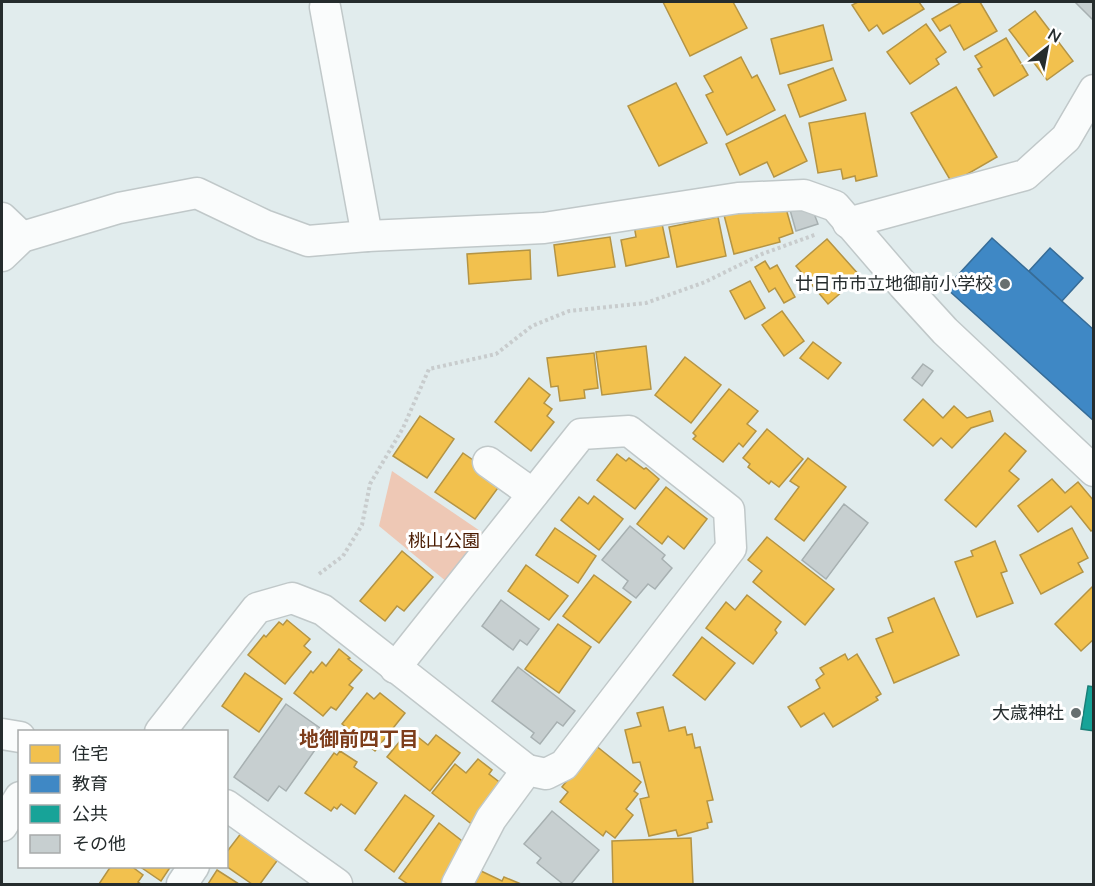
<svg xmlns="http://www.w3.org/2000/svg" width="1095" height="886" viewBox="0 0 1095 886" font-family="Mulish,'Noto Sans JP',sans-serif">
  <style>
    .green { fill: #eec8b5 }
    .homes { fill: #f2c14e; stroke: #b49444; stroke-width: 1.5 }
    .schools { fill: #3f88c5; stroke: #376c97; stroke-width: 1.5 }
    .public { fill: #17a398; stroke: #1b7f78; stroke-width: 1.5 }
    .building { fill: #c7cfd0; stroke: #a7b0b1; stroke-width: 1.5 }
    .lines { fill: none; stroke-linecap: round; stroke-linejoin: round }
    .street-casing { stroke: #c0c8c9; stroke-width: 33 }
    .path { stroke: #c8cccd; stroke-width: 4; stroke-dasharray: 3 3; stroke-linecap: butt }
    .street { stroke: #fafcfc; stroke-width: 30 }
    .poi-dot { fill: #676f70; stroke: #fff; stroke-width: 2 }
    .labels { text-anchor: middle; stroke-width: 6; stroke-linejoin: round; paint-order: stroke }
    .poi-label { font-size: 18px; fill: #252c2d; stroke: #fff; text-anchor: end }
    .park-label { font-size: 18px; fill: #491a00; stroke: #fff }
    .neighbourhood-label { font-size: 20px; font-weight: bold; fill: #7d3d1b; stroke: #fff }
  </style>
  <rect width="100%" height="100%" fill="#e1eced"/>
  <path class="green" d="M392 471 486 535 447 582 379 526Z"/>
  <g class="homes">
    <path d="M663 2H733L747 28 690 56Z"/>
    <path d="M858 2H919L924 9 883 34 877 25 869 31 852 5Z"/>
    <path d="M962 2H980L997 31 964 50 950 25 940 31 932 19Z"/>
    <path d="M1035 11 1073 61 1047 80 1009 30Z"/>
    <path d="M926 24 946 52 936 59 939 64 910 84 887 52Z"/>
    <path d="M823 25 832 60 780 74 771 39Z"/>
    <path d="M1006 38 1028 75 994 96 978 69 982 67 975 56Z"/>
    <path d="M741 57 752 78 757 75 775 110 727 135 706 95 713 92 704 76Z"/>
    <path d="M833 68 846 100 800 117 788 85Z"/>
    <path d="M676 83 707 143 659 166 628 106Z"/>
    <path d="M956 87 997 157 952 183 911 113Z"/>
    <path d="M865 113 877 176 856 181 855 176 843 179 841 169 818 173 809 123Z"/>
    <path d="M785 115 807 161 774 177 767 162 740 175 726 144Z"/>
    <path d="M785 205 793 233 779 238 780 242 734 254 724 215 751 208 753 213Z"/>
    <path d="M718 217 726 256 677 267 669 227Z"/>
    <path d="M661 219 669 257 626 266 621 240 636 237 634 225Z"/>
    <path d="M610 237 615 267 558 276 554 245Z"/>
    <path d="M827 239 860 276 828 304 796 266Z"/>
    <path d="M530 250 531 279 469 284 467 254Z"/>
    <path d="M765 261 770 269 777 265 795 297 784 303 775 288 769 292 755 267Z"/>
    <path d="M750 281 765 308 745 319 730 291Z"/>
    <path d="M782 311 804 341 784 356 762 325Z"/>
    <path d="M813 342 841 363 828 379 800 358Z"/>
    <path d="M646 346 651 389 602 395 596 352Z"/>
    <path d="M594 353 598 388 584 390 585 398 560 401 558 386 551 387 547 358Z"/>
    <path d="M685 357 721 385 691 423 655 395Z"/>
    <path d="M529 378 550 395 544 403 552 409 547 416 554 422 531 451 495 422Z"/>
    <path d="M729 389 758 411 747 424 756 431 743 447 739 443 723 462 693 439 696 436 693 433Z"/>
    <path d="M923 399 943 418 954 406 967 418 990 411 993 421 971 428 952 448 941 438 933 446 904 420Z"/>
    <path d="M420 416 454 439 427 478 393 456Z"/>
    <path d="M767 429 803 459 779 487 771 481 769 484 748 467 750 464 743 458Z"/>
    <path d="M1005 433 1026 451 1009 471 1019 479 976 527 945 500Z"/>
    <path d="M463 453 503 481 475 519 435 492Z"/>
    <path d="M617 454 626 461 629 458 644 469 646 468 659 479 635 509 597 480Z"/>
    <path d="M808 458 846 487 804 541 775 519 799 487 790 481Z"/>
    <path d="M1052 479 1065 493 1078 482 1094 501V529L1091 531 1071 506 1038 532 1018 506Z"/>
    <path d="M666 487 707 519 684 549 668 536 662 544 637 524Z"/>
    <path d="M594 496 623 519 599 550 561 520 579 497 588 504Z"/>
    <path d="M555 528 596 556 578 583 536 555Z"/>
    <path d="M1072 528 1088 558 1078 563 1083 572 1041 594 1020 555Z"/>
    <path d="M767 537 834 589 805 625 753 582 762 571 748 560Z"/>
    <path d="M995 541 1007 571 1001 573 1013 603 977 617 955 562 973 556 971 551Z"/>
    <path d="M402 551 433 577 404 611 397 606 385 621 360 601Z"/>
    <path d="M526 565 568 596 549 620 508 591Z"/>
    <path d="M594 575 631 602 599 643 563 616Z"/>
    <path d="M1094 585V639L1081 651 1055 624Z"/>
    <path d="M747 595 781 622 775 630 777 633 753 664 706 628 726 602 735 610Z"/>
    <path d="M934 598 959 655 894 683 876 639 893 632 888 618Z"/>
    <path d="M287 620 310 639 304 646 311 652 285 684 248 655 264 635 266 637 279 622 283 625Z"/>
    <path d="M558 624 591 647 559 693 525 669Z"/>
    <path d="M702 637 735 663 705 700 673 675Z"/>
    <path d="M339 649 350 658 348 659 362 670 349 685 353 688 336 710 331 707 323 716 294 693 311 671 313 673 322 662 326 666Z"/>
    <path d="M845 654 848 660 857 654 881 694 876 697 878 700 833 727 824 713 801 727 788 707 820 688 816 680 824 674 820 668Z"/>
    <path d="M245 673 282 699 259 732 222 706Z"/>
    <path d="M367 693 374 699 380 693 405 713 375 751 342 724Z"/>
    <path d="M663 707 669 731 685 727 687 735 692 734 695 748 700 747 713 800 707 801 712 822 707 823 708 828 678 836 676 830 649 836 640 799 649 797 640 762 633 763 625 730 641 726 637 713Z"/>
    <path d="M409 730 428 745 436 735 460 753 430 791 387 757Z"/>
    <path d="M595 745 641 782 634 791 638 794 626 809 633 815 615 838 606 831 603 836 560 802 568 792 562 787Z"/>
    <path d="M340 751 357 762 354 767 377 783 355 814 341 804 337 809 334 807 331 811 305 793 334 753 337 755Z"/>
    <path d="M478 759 492 770 489 774 506 787 474 826 432 793 455 764 466 773Z"/>
    <path d="M405 795 434 816 394 872 365 850Z"/>
    <path d="M439 823 466 844 445 884H408L399 878Z"/>
    <path d="M245 828 282 854 260 884H252L226 866V853Z"/>
    <path d="M691 838 693 884H613L612 841Z"/>
    <path d="M111 866H131L143 875 138 882 141 884H99Z"/>
    <path d="M139 866H171L161 881Z"/>
    <path d="M217 870 239 884H208Z"/>
    <path d="M481 871 502 881 504 877 521 884H474Z"/>
  </g>
  <g class="schools">
    <path d="M992 238 1094 330V421L946 288Z"/>
    <path d="M1050 248 1083 278 1062 301 1029 271Z"/>
  </g>
  <path class="public" d="M1088 686 1094 687V731L1081 729Z"/>
  <g class="building">
    <path d="M1075 2H1094V21Z"/>
    <path d="M812 208 818 224 796 231 790 210Z"/>
    <path d="M923 364 933 371 922 386 912 378Z"/>
    <path d="M844 504 868 523 826 579 802 560Z"/>
    <path d="M630 526 665 555 662 559 672 568 655 589 648 584 636 598 623 588 628 581 602 560Z"/>
    <path d="M501 600 539 629 527 645 520 640 513 650 482 626Z"/>
    <path d="M518 667 575 711 563 726 557 722 540 744 531 737 534 733 492 701Z"/>
    <path d="M286 704 327 733 286 791 279 786 268 801 234 777Z"/>
    <path d="M552 811 599 850 571 884H563L537 863 541 858 524 844Z"/>
  </g>
  <g class="lines">
    <defs>
      <g id="street">
        <path d="M325 7 367 236"/>
        <path d="M2 218 22 237"/>
        <path d="M848 223 1025 175 1066 138 1094 90"/>
        <path d="M2 256 22 237 119 208 197 193 264 225 308 241 367 236 544 228 738 198 804 195 835 206 903 285 945 331 1094 471"/>
        <path d="M488 462 533 494"/>
        <path d="M395 668 581 434 629 431 729 510 731 548 564 765 546 774 527 770 491 819 457 884"/>
        <path d="M160 732 257 608 292 598 323 610 527 770"/>
        <path d="M2 734 20 737"/>
        <path d="M226 805 337 884"/>
        <path d="M2 826 20 797"/>
        <path d="M182 884 194 866"/>
      </g>
    </defs>
    <use href="#street" class="street-casing"/>
    <path class="path" d="M319 574 343 556 362 525 370 484 403 428 429 369 496 354 532 326 569 311 646 303 705 282 762 254 817 234"/>
    <use href="#street" class="street"/>
  </g>
  <g class="poi-dot">
    <circle cx="1005" cy="284" r="6"/>
    <circle cx="1076" cy="713" r="6"/>
  </g>
  <g class="labels">
    <g class="poi-label">
      <text x="993" y="290">廿日市市立地御前小学校</text>
      <text x="1064" y="719">大歳神社</text>
    </g>
    <g class="park-label">
      <text x="444" y="547">桃山公園</text>
    </g>
    <g class="neighbourhood-label">
      <text x="359" y="746">地御前四丁目</text>
    </g>
  </g>
  <rect width="1095" height="886" fill="none" stroke="#252c2d" stroke-width="6"/>
  <rect x="18" y="730" width="210" height="138" fill="#ffffff" stroke="#a8abab" stroke-width="1.5"/>
  <rect x="30" y="745" width="30" height="18" fill="#f2c14e" stroke="#a8abab" stroke-width="1.5"/>
  <text x="72" y="760" font-size="18" fill="#252c2d">住宅</text>
  <rect x="30" y="775" width="30" height="18" fill="#3f88c5" stroke="#a8abab" stroke-width="1.5"/>
  <text x="72" y="790" font-size="18" fill="#252c2d">教育</text>
  <rect x="30" y="805" width="30" height="18" fill="#17a398" stroke="#a8abab" stroke-width="1.5"/>
  <text x="72" y="820" font-size="18" fill="#252c2d">公共</text>
  <rect x="30" y="835" width="30" height="18" fill="#c7cfd0" stroke="#a8abab" stroke-width="1.5"/>
  <text x="72" y="850" font-size="18" fill="#252c2d">その他</text>
  <g transform="translate(1047 48) rotate(31)" stroke="#ffffff" stroke-width="4.5" paint-order="stroke">
  <path d="M0-4.5L10 22L0 15L-10 22Z" fill="#252c2d"/>
  <text y="-9" font-size="16" font-weight="bold" text-anchor="middle" fill="#252c2d">N</text>
  </g>
</svg>
